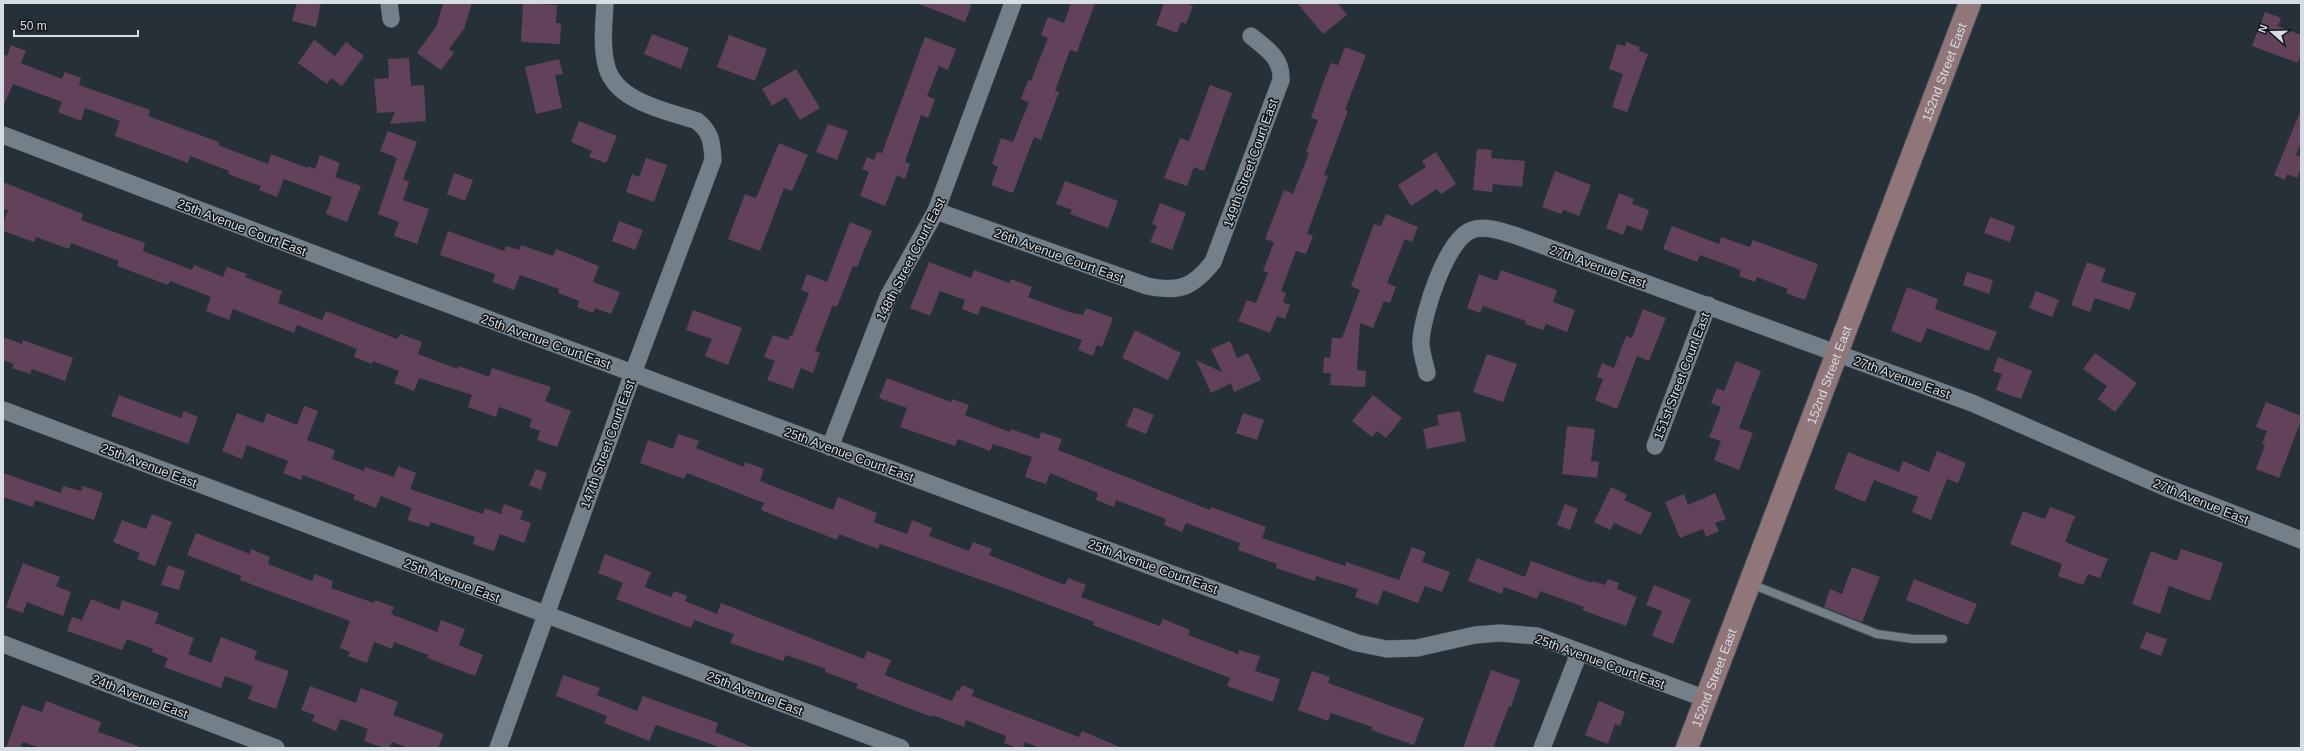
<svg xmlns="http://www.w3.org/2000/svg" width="2304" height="751" viewBox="0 0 2304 751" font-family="Arial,sans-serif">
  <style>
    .building { fill: #62415a }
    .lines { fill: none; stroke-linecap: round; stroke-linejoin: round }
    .lane-casing { stroke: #424b52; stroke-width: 10 }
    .street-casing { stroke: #424b52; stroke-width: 18 }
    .secondary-casing { stroke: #424b52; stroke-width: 24 }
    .lane { stroke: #748089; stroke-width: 8 }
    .street { stroke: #748089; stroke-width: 17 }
    .secondary { stroke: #907579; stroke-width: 22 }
    .labels { text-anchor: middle; stroke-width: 3; stroke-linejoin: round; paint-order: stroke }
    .street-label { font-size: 13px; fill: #d6dde2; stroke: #13171b }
  </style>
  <rect width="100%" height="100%" fill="#263038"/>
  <g class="building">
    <path d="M297 3H321L316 27 292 21Z"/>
    <path d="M443 3H472L464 29 449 49 454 53 441 70 417 53 437 25Z"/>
    <path d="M523 3 557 5 556 23H561L560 44 521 42Z"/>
    <path d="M917 3H972L965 22Z"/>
    <path d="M1071 3H1095L1077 52 1070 50 1055 91 1059 92 1041 140 1034 137 1013 193 991 185 998 167 992 164 1001 138 1013 142 1029 102 1021 99 1028 80 1031 81 1048 38 1041 35 1048 17 1064 23Z"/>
    <path d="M1164 3H1186L1193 6 1186 24 1181 22 1177 33 1156 25Z"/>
    <path d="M1297 3H1338L1347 15 1323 34Z"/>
    <path d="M2265 12 2281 18 2278 26 2301 35V55L2298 63 2252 46Z"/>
    <path d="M652 34 689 48 681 69 644 54Z"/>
    <path d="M729 35 767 49 755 81 717 67Z"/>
    <path d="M925 37 956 49 948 70 939 66 927 96 935 99 928 118 921 115 905 162 910 164 905 179 897 175 885 206 860 196 869 172 862 169 867 157 874 160 877 152 882 153Z"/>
    <path d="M314 40 335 56 346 42 364 56 342 86 331 78 327 84 298 63Z"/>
    <path d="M1626 42 1640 47 1639 51 1648 54 1627 112 1612 107 1623 74 1609 69 1617 44 1625 46Z"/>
    <path d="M11 45 26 51 21 63 62 79 65 72 81 78 79 85 150 110 148 116 219 142 218 145 268 164 271 154 307 168 308 166 315 169 320 155 340 163 335 177 361 186 347 222 326 214 332 197 284 179 277 197 259 190 261 186 228 174 229 171 190 156 188 163 115 136 120 121 85 108 81 121 58 112 62 102 13 84 3 107V54L7 56Z"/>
    <path d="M1345 47 1366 55 1345 110 1348 111 1324 175 1328 176 1307 234 1313 236 1306 254 1296 251 1281 291 1286 293 1283 302 1290 305 1285 319 1277 316 1270 333 1238 321 1247 300 1256 303 1268 273 1263 271 1274 242 1265 239 1284 190 1293 194 1309 153 1306 152 1318 120 1311 118 1323 83 1331 63 1338 65Z"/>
    <path d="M409 58 411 86 424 85 426 121 390 124 395 112 377 113 374 79 389 78 388 59Z"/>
    <path d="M559 59 563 74 555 75 562 108 536 114 525 67Z"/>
    <path d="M796 69 820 108 800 120 786 97 772 106 762 89Z"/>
    <path d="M1210 85 1232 93 1204 171 1194 167 1187 186 1164 178 1180 138 1189 141Z"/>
    <path d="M2301 110V142L2296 155 2301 157V169L2297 178 2287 174 2285 180 2274 175Z"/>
    <path d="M579 121 617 136 606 163 589 157 592 151 571 142Z"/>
    <path d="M828 124 848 131 837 160 816 152Z"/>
    <path d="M388 131 417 142 403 179 409 182 403 200 429 209 417 244 394 236 399 222 378 214 397 158 380 151Z"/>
    <path d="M779 143 808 155 792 191 784 188 760 251 728 239 745 194 756 198Z"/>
    <path d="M1477 149 1492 150 1491 158 1525 161 1522 187 1493 184 1492 192 1473 190Z"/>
    <path d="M1436 152 1456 184 1441 194 1437 189 1411 206 1398 185 1426 167 1422 161Z"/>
    <path d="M646 158 667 165 654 202 626 192 632 174 639 177Z"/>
    <path d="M1555 171 1591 185 1579 216 1563 210 1561 214 1542 207Z"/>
    <path d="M454 173 473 180 465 201 447 194Z"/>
    <path d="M1065 181 1118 201 1108 228 1070 214 1072 210 1056 204Z"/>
    <path d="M3 182 83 214 81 220 145 243 143 251 192 270 194 265 223 277 227 267 247 274 245 277 282 291 278 303 322 320 326 311 397 339 400 334 422 342 418 354 458 369 459 366 489 377 492 368 551 387 545 401 571 411 557 447 537 440 540 431 529 427 532 419 499 407 496 417 468 407 472 395 419 378 414 391 394 383 399 371 373 361 372 364 354 357 357 349 297 325 294 333 233 309 229 320 206 311 211 297 170 281 168 285 117 266 119 261 71 243 69 249 36 237 34 242 3 231V224L8 210 3 209Z"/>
    <path d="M1619 193 1634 199 1632 204 1649 210 1642 231 1627 225 1623 235 1606 228Z"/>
    <path d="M1160 203 1186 213 1172 250 1150 242 1157 226 1152 224Z"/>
    <path d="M1386 214 1418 227 1412 242 1405 239 1387 283 1396 287 1390 303 1384 301 1373 328 1360 323 1357 370 1366 371 1365 387 1330 385 1331 373H1323L1324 357 1330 358 1332 338H1342L1360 290 1351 286 1362 256 1374 224 1381 226Z"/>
    <path d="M1990 217 2015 226 2010 242 1984 233Z"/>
    <path d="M619 221 643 230 635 250 612 241Z"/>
    <path d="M850 222 872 231 857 267 853 266 837 307 833 305 815 351 820 353 813 373 801 368 793 389 767 380 775 361 764 357 773 335 788 340 790 335 792 336 809 293 801 290 807 274 827 282Z"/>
    <path d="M1672 226 1719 244 1721 237 1750 247 1753 240 1818 264 1805 300 1786 293 1788 289 1757 277 1755 282 1739 276 1741 270 1700 255 1697 262 1663 249Z"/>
    <path d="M448 231 504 251 506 246 519 250 521 245 553 256 556 249 599 266 593 282 620 292 611 314 595 308 593 313 577 307 579 301 558 293 559 289 520 275 514 290 493 282 495 274 440 255Z"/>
    <path d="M929 262 971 278 974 270 1009 283 1011 279 1032 287 1028 297 1069 312 1083 315 1086 308 1113 318 1102 347 1097 345 1093 356 1078 350 1082 340 985 307 981 306 978 315 962 309 965 300 940 291 930 316 910 308Z"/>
    <path d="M2087 262 2106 269 2101 282 2136 293 2130 310 2095 298 2090 312 2071 305Z"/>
    <path d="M1501 270 1557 290 1553 302 1575 310 1567 332 1546 324 1543 330 1525 324 1526 321 1483 306 1480 313 1467 308 1479 274 1497 281Z"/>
    <path d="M1967 272 1993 280 1989 294 1963 285Z"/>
    <path d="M1907 287 1938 299 1935 309 1997 332 1989 351 1927 328 1921 343 1891 331Z"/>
    <path d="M2036 291 2059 300 2052 317 2029 308Z"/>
    <path d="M1643 309 1666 318 1649 361 1637 356 1617 409 1595 400 1603 379 1597 377 1602 363 1614 368 1626 336 1632 338Z"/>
    <path d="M693 310 742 328 728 365 705 356 712 339 686 330Z"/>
    <path d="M1135 330 1181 353 1168 380 1122 358Z"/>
    <path d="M3 337 22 344 23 340 73 358 65 381 32 369 30 374 12 368 14 364 3 360Z"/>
    <path d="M1230 341 1237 358 1248 353 1261 380 1234 392 1231 383 1211 393 1196 360 1222 372 1211 349Z"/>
    <path d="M2095 353 2137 383 2115 412 2098 399 2107 386 2083 369Z"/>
    <path d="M1487 354 1517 364 1503 402 1473 392Z"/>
    <path d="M1998 357 2032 371 2021 399 1996 390 2002 374 1993 371Z"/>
    <path d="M1736 361 1761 371 1739 428 1753 433 1739 470 1714 460 1721 441 1709 437 1721 407 1711 403 1717 388 1724 391Z"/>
    <path d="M887 378 951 402 952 399 969 405 965 415 1010 432 1011 429 1039 439 1041 432 1062 439 1058 450 1210 510 1211 507 1266 527 1262 538 1345 566 1346 562 1399 580 1412 547 1426 552 1422 562 1450 572 1442 592 1425 586 1418 603 1383 590 1378 605 1355 597 1358 589 1316 576 1315 581 1276 568 1277 564 1238 550 1240 543 1186 523 1182 532 1164 525 1166 519 1116 500 1114 507 1096 500 1098 493 1050 473 1046 484 1025 477 1032 457 993 444 990 451 958 439 955 446 900 427 907 408 879 398Z"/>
    <path d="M119 395 181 418 184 411 198 417 188 444 111 416Z"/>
    <path d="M1373 395 1402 418 1386 438 1377 431 1372 437 1352 421Z"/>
    <path d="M2266 402 2301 416V421L2279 478 2256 469 2265 445 2262 444 2267 431 2256 427Z"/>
    <path d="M304 406 318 411 307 440 335 450 332 459 364 471 365 467 394 477 398 466 416 473 410 489 483 514 485 508 501 514 504 504 523 511 520 519 531 523 524 543 500 534 494 551 473 544 475 537 431 522 429 527 407 520 412 508 381 496 376 508 353 499 355 495 303 475 301 480 283 473 288 461 247 445 242 459 222 451 237 413 263 423 267 413 297 425Z"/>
    <path d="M1134 407 1154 415 1146 434 1126 426Z"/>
    <path d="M1460 411 1466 441 1427 449 1423 429 1439 425 1437 415Z"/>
    <path d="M1243 413 1264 420 1257 440 1236 433Z"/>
    <path d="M1567 426 1595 429 1591 461 1599 462 1597 478 1562 474Z"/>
    <path d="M678 434 699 441 696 448 744 467 745 462 764 469 760 481 833 510 838 497 877 513 874 522 907 534 912 520 932 528 929 536 969 551 973 542 992 549 989 555 1065 585 1068 578 1086 585 1081 597 1160 626 1163 619 1190 630 1188 635 1238 654 1239 650 1260 656 1255 671 1280 679 1273 702 1227 686 1230 678 1093 625 1094 622 1010 590 880 544 878 549 839 534 837 540 761 510 764 503 687 473 684 479 640 463 648 440 673 449Z"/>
    <path d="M1937 451 1966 463 1958 483 1947 479 1931 520 1912 512 1918 497 1874 480 1865 502 1834 489 1848 452 1899 472 1903 461 1929 472Z"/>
    <path d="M536 469 547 473 541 490 529 485Z"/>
    <path d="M3 473 61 493 63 486 81 491 83 486 103 493 94 520 35 500 33 507 3 497Z"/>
    <path d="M1611 487 1627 495 1624 500 1652 513 1641 535 1614 523 1610 530 1594 522Z"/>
    <path d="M1715 493 1726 519 1715 523 1719 531 1706 537 1703 529 1680 538 1665 502 1684 494 1688 505Z"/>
    <path d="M1565 504 1578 509 1570 530 1557 525Z"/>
    <path d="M2050 507 2075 516 2065 542 2108 559 2100 578 2088 574 2083 585 2058 576 2062 564 2010 544 2023 511 2045 519Z"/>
    <path d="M152 514 172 522 155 566 137 559 140 553 113 542 122 520 146 529Z"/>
    <path d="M196 533 250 554 251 549 270 557 268 564 312 581 315 574 333 581 331 588 374 603 375 600 394 607 391 614 437 632 441 620 465 629 459 645 483 655 475 676 427 658 428 655 394 642 392 649 374 642 367 663 348 656 350 652 340 648 350 621 240 580 241 576 187 555Z"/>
    <path d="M2181 549 2223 563 2210 601 2169 586 2160 614 2132 604 2151 551 2177 561Z"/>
    <path d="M605 554 651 572 645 587 671 597 674 591 687 596 685 601 717 614 721 603 864 659 867 651 891 660 885 675 952 701 957 690 959 691 962 685 974 690 972 696 1079 737 1082 731 1122 748H1040L1025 742 1023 748H1017L1004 743 1006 736 966 720 964 727 933 715 932 717 856 688 858 684 825 672 826 669 786 655 783 661 730 643 734 634 694 620 691 628 616 599 623 583 598 573Z"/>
    <path d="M1477 558 1525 577 1531 561 1592 583 1593 581 1605 585 1608 579 1619 583 1617 589 1637 597 1626 626 1582 610 1584 607 1540 591 1537 599 1504 587 1502 594 1468 581Z"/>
    <path d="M23 563 60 577 56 586 71 592 63 616 27 602 23 613 6 607Z"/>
    <path d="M168 565 185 571 179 590 161 585Z"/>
    <path d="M1852 567 1880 577 1862 622 1824 607 1830 589 1842 594Z"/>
    <path d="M1914 579 1977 604 1968 625 1906 600Z"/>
    <path d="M1654 585 1691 600 1673 644 1652 636 1662 611 1646 605Z"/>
    <path d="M91 599 119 610 122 600 159 613 155 623 194 638 188 654 211 663 221 637 257 651 254 659 289 671 276 709 248 699 253 686 225 676 221 688 164 667 168 658 152 652 153 649 127 639 122 650 67 631 72 617 82 620Z"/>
    <path d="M2146 632 2167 639 2161 656 2140 648Z"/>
    <path d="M1491 670 1520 680 1511 707 1509 706 1493 748H1463Z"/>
    <path d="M1312 671 1330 677 1328 683 1424 718 1414 745 1371 730 1372 727 1331 713 1328 721 1298 710Z"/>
    <path d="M563 675 600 688 597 695 637 711 643 696 718 723 715 732 754 748H722L656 725 649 741 604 723 607 716 556 696Z"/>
    <path d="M310 686 356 703 361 688 398 702 393 715 444 734 438 748H409L392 742 389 748H384L364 741 368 729 341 719 336 731 312 721 315 715 301 710Z"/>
    <path d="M46 701 101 722 98 732 138 746V748H40L23 742 20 748H6L22 705 42 712Z"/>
    <path d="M1599 701 1625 712 1620 726 1615 724 1608 744 1585 735Z"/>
  </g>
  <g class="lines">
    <defs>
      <path id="lane" d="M1751 584 1877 634 1913 639H1943"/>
      <g id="street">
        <path d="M389 3 391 19"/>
        <path d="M3 135 359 271 1357 643 1387 649 1417 648 1475 635 1500 633 1537 636 1706 699"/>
        <path d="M936 211 1147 286C1180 293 1193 287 1213 262L1281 80C1282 58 1267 49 1251 36"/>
        <path d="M1427 373C1425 363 1420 350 1421 340 1423 314 1446 239 1472 230 1486 225 1504 232 1517 236L1972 403 2162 486 2301 540"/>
        <path d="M3 410 901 748"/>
        <path d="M1655 446 1708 305"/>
        <path d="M830 447 888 297 936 211 1013 3"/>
        <path d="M3 644 276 748"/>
        <path d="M498 748 633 373 713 160C712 142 711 132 697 121 667 111 617 102 607 68 601 47 604 24 605 3"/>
        <path d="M1542 748 1579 653"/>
      </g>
      <g id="secondary">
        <path id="s1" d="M1687 748 1970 3"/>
      </g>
    </defs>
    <use href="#lane" class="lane-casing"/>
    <use href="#street" class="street-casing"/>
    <use href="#secondary" class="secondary-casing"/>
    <use href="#lane" class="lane"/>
    <use href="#street" class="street"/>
    <use href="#secondary" class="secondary"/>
  </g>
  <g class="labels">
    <g class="street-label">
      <text dy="5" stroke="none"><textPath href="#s1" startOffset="723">152nd Street East</textPath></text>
      <text transform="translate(1250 163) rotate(-70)" y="5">149th Street Court East</text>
      <text transform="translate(242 227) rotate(21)" y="5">25th Avenue Court East</text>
      <text transform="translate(1059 255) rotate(20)" y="5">26th Avenue Court East</text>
      <text transform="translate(910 259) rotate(-63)" y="5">148th Street Court East</text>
      <text transform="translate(1598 266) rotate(20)" y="5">27th Avenue East</text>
      <text transform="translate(546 341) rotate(20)" y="5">25th Avenue Court East</text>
      <text transform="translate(1681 376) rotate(-69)" y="5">151st Street Court East</text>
      <text dy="5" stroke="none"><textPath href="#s1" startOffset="399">152nd Street East</textPath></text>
      <text transform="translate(1902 377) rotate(20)" y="5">27th Avenue East</text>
      <text transform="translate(607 444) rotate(-70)" y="5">147th Street Court East</text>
      <text transform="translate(849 454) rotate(20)" y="5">25th Avenue Court East</text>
      <text transform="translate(149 465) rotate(21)" y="5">25th Avenue East</text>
      <text transform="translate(2201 501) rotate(22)" y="5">27th Avenue East</text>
      <text transform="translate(1153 566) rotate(20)" y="5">25th Avenue Court East</text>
      <text transform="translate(452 580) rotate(21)" y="5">25th Avenue East</text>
      <text transform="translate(1600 661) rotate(20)" y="5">25th Avenue Court East</text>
      <text dy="5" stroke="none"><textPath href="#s1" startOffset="75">152nd Street East</textPath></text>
      <text transform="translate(755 693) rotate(21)" y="5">25th Avenue East</text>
      <text transform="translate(140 696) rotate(21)" y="5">24th Avenue East</text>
    </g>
  </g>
  <rect width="2304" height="751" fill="none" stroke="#d6dde2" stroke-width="8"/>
  <g transform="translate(2272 32) rotate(290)" stroke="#13171b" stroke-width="3" paint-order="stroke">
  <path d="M0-3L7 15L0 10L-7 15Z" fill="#d6dde2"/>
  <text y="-6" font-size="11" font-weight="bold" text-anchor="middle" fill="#d6dde2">N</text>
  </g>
  <path d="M14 30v6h124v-6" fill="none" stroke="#d6dde2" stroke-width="2"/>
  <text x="20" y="30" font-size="12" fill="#d6dde2" stroke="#13171b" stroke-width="3" paint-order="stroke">50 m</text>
</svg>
